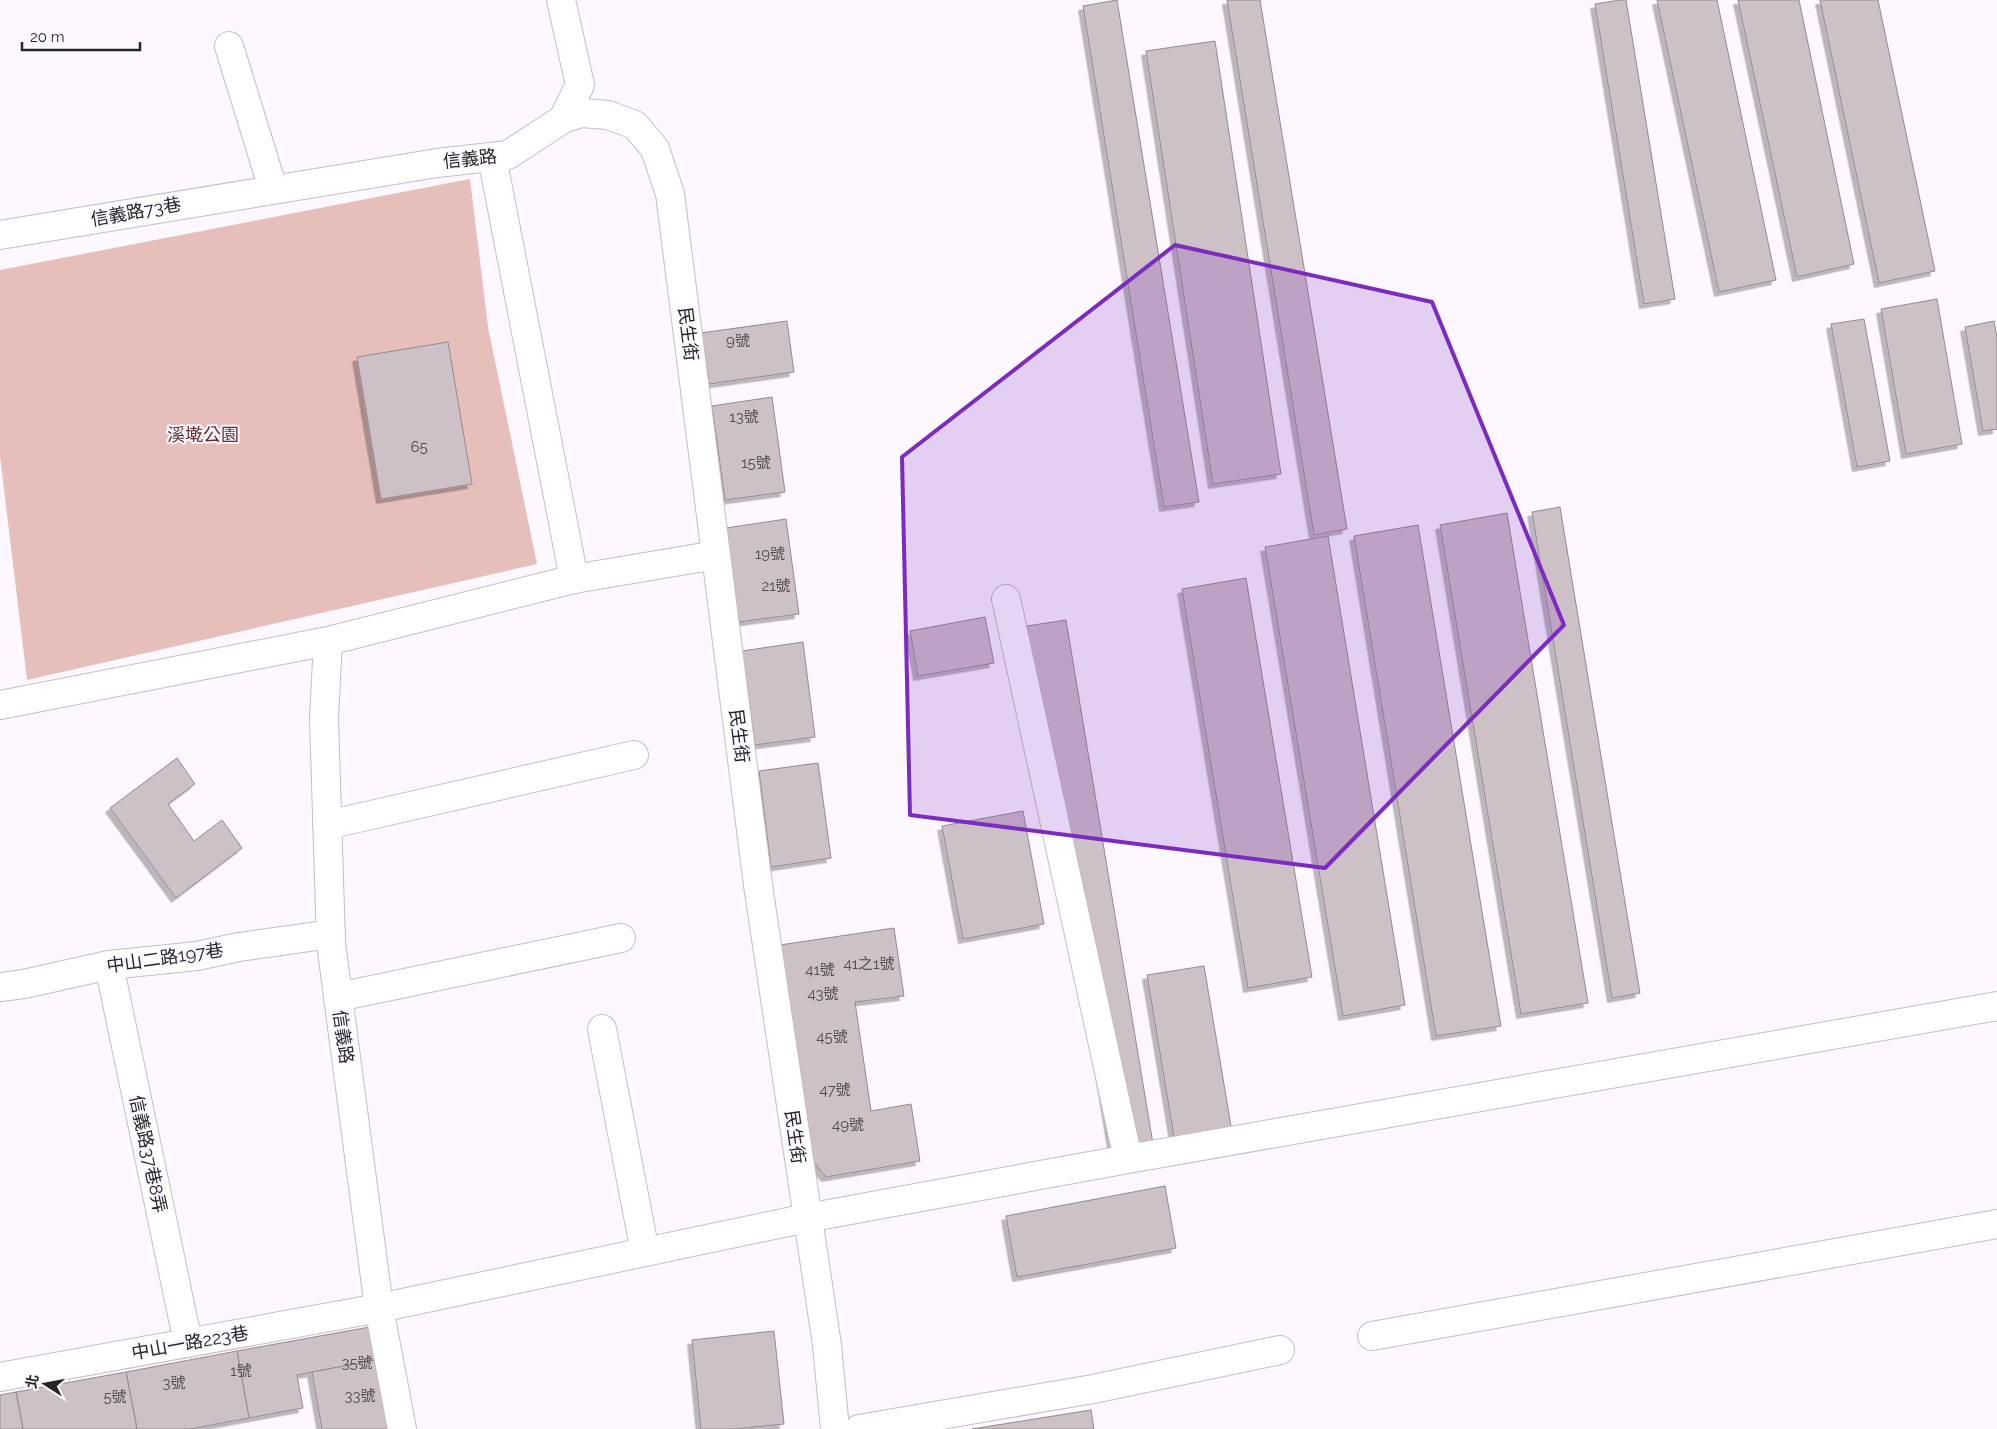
<svg xmlns="http://www.w3.org/2000/svg" width="1997" height="1429" viewBox="0 0 1997 1429" font-family="Raleway,'Noto Sans TC',sans-serif">
  <style>
    .green { fill: #e6bfbb }
    .building { fill: #cdc0c6; stroke: #95898e; filter: url(#shadow) }
    .lines { fill: none; stroke-linecap: round; stroke-linejoin: round }
    .minor-casing { stroke: #c4bdc7; stroke-width: 30 }
    .minor { stroke: #fff; stroke-width: 28 }
    .marked { fill: #7b2cbf; fill-opacity: 0.2; stroke: #7b2cbf; stroke-width: 4; stroke-linejoin: round }
    .labels { text-anchor: middle; stroke-width: 4; stroke-linejoin: round; paint-order: stroke }
    .number-label { font-size: 15px; fill: #504b50 }
    .street-label { font-size: 18px; fill: #272428; stroke: #fdf8ff }
    .park-label { font-size: 18px; fill: #662d2b; stroke: #fdf8ff }
  </style>
  <defs>
    <filter id="shadow"><feDropShadow dx="-4.5" dy="4.5" stdDeviation="0" flood-color="#0004"/></filter>
  </defs>
  <rect width="100%" height="100%" fill="#fdf8ff"/>
  <path class="green" d="M470 179 488 327 537 564 27 680 0 456V270Z"/>
  <g class="building">
    <path d="M1117 0 1199 502 1164 507 1083 6Z"/>
    <path d="M1227 0H1260L1347 529 1314 535Z"/>
    <path d="M1620 0H1626L1675 299 1644 304 1595 4Z"/>
    <path d="M1657 0H1717L1776 280 1719 292Z"/>
    <path d="M1738 0H1799L1854 264 1797 277Z"/>
    <path d="M1820 0H1878L1935 271 1879 283Z"/>
    <path d="M1215 41 1281 474 1213 484 1146 51Z"/>
    <path d="M1937 299 1962 444 1906 454 1881 309Z"/>
    <path d="M1864 319 1890 461 1857 467 1831 324Z"/>
    <path d="M787 321 794 372 709 384 701 333Z"/>
    <path d="M1994 321 1997 338V429L1983 431 1965 327Z"/>
    <path d="M448 342 472 484 381 499 357 357Z"/>
    <path d="M772 397 785 492 725 500 712 406Z"/>
    <path d="M1560 507 1640 993 1612 998 1532 512Z"/>
    <path d="M1507 513 1588 1003 1521 1014 1440 525Z"/>
    <path d="M786 519 799 614 739 622 726 528Z"/>
    <path d="M1418 525 1501 1026 1436 1036 1354 536Z"/>
    <path d="M1328 536 1405 1005 1343 1016 1265 547Z"/>
    <path d="M1246 578 1312 977 1248 988 1182 589Z"/>
    <path d="M985 617 994 663 918 676 910 631Z"/>
    <path d="M1066 620 1155 1156 1115 1162 1027 626Z"/>
    <path d="M803 642 815 737 755 745 742 651Z"/>
    <path d="M177 758 195 784 168 804 194 841 222 820 242 848 176 898 110 808Z"/>
    <path d="M818 763 831 858 771 867 759 771Z"/>
    <path d="M1023 811 1044 924 963 939 942 826Z"/>
    <path d="M894 928 904 996 855 1002 871 1111 911 1104 920 1161 826 1177 812 1160 780 945Z"/>
    <path d="M1204 966 1232 1132 1175 1143 1147 975Z"/>
    <path d="M1165 1186 1176 1248 1017 1277 1006 1216Z"/>
    <path d="M375 1326 381 1359 297 1375 303 1408 249 1418 237 1351Z"/>
    <path d="M774 1331 784 1424 734 1429H701L692 1340Z"/>
    <path d="M237 1351 249 1418 190 1429H137L126 1372Z"/>
    <path d="M381 1359 394 1429H322L312 1372Z"/>
    <path d="M126 1372 137 1429H23L16 1392Z"/>
    <path d="M16 1392 23 1429H0V1395Z"/>
    <path d="M1091 1410 1094 1429H972Z"/>
  </g>
  <g class="lines">
    <defs>
      <g id="minor">
        <path d="M229 46 273 189"/>
        <path d="M563 119 581 113 608 115 635 125 655 149 670 194 758 885 827 1345 835 1429"/>
        <path d="M492 157 574 579"/>
        <path d="M0 235 437 163 508 155 563 119 580 85 561 0"/>
        <path d="M1006 599 1128 1159"/>
        <path d="M328 641 324 718 331 943 379 1308 402 1429"/>
        <path d="M0 705 328 641 574 579 716 555"/>
        <path d="M327 825 634 755"/>
        <path d="M109 965 188 1343"/>
        <path d="M0 987 24 984 109 965 197 956 239 947 331 934"/>
        <path d="M338 997 621 938"/>
        <path d="M602 1029 645 1252"/>
        <path d="M1372 1336 1997 1224"/>
        <path d="M0 1377 379 1308 807 1218 1128 1159 1997 1006"/>
        <path d="M859 1429 1093 1389 1280 1350"/>
      </g>
    </defs>
    <use href="#minor" class="minor-casing"/>
    <use href="#minor" class="minor"/>
  </g>
  <path class="marked" d="M1175 245 1432 302 1564 625 1325 868 910 815 902 457Z"/>
  <g class="labels">
    <g class="number-label">
      <text x="738" y="346">9號</text>
      <text x="744" y="422">13號</text>
      <text x="419" y="452">65</text>
      <text x="756" y="468">15號</text>
      <text x="770" y="559">19號</text>
      <text x="776" y="591">21號</text>
      <text x="869" y="969">41之1號</text>
      <text x="820" y="975">41號</text>
      <text x="823" y="999">43號</text>
      <text x="832" y="1042">45號</text>
      <text x="835" y="1095">47號</text>
      <text x="848" y="1130">49號</text>
      <text x="357" y="1368">35號</text>
      <text x="241" y="1376">1號</text>
      <text x="174" y="1388">3號</text>
      <text x="360" y="1401">33號</text>
      <text x="115" y="1402">5號</text>
    </g>
    <g class="street-label">
      <text transform="translate(470 159) rotate(-6)" y="6">信義路</text>
      <text transform="translate(136 212) rotate(-10)" y="6">信義路73巷</text>
      <text transform="translate(688 334) rotate(83)" y="6">民生街</text>
      <text transform="translate(739 736) rotate(83)" y="6">民生街</text>
      <text transform="translate(165 958) rotate(-8)" y="6">中山二路197巷</text>
      <text transform="translate(343 1037) rotate(82)" y="6">信義路</text>
      <text transform="translate(795 1137) rotate(82)" y="6">民生街</text>
      <text transform="translate(148 1154) rotate(78)" y="6">信義路37巷8弄</text>
      <text transform="translate(190 1343) rotate(-10)" y="6">中山一路223巷</text>
    </g>
    <g class="park-label">
      <text x="203" y="441">溪墘公園</text>
    </g>
  </g>
  <g transform="translate(45 1384) rotate(281)" stroke="#fdf8ff" stroke-width="4" paint-order="stroke">
  <path d="M0-4L9 19L0 12L-9 19Z" fill="#272428"/>
  <text y="-8" font-size="14" font-weight="bold" text-anchor="middle" fill="#272428">北</text>
  </g>
  <path d="M22 42v8h118v-8" fill="none" stroke="#272428" stroke-width="2.5"/>
  <text x="30" y="42" font-size="15" fill="#272428" stroke="#fdf8ff" stroke-width="4" paint-order="stroke">20 m</text>
</svg>
